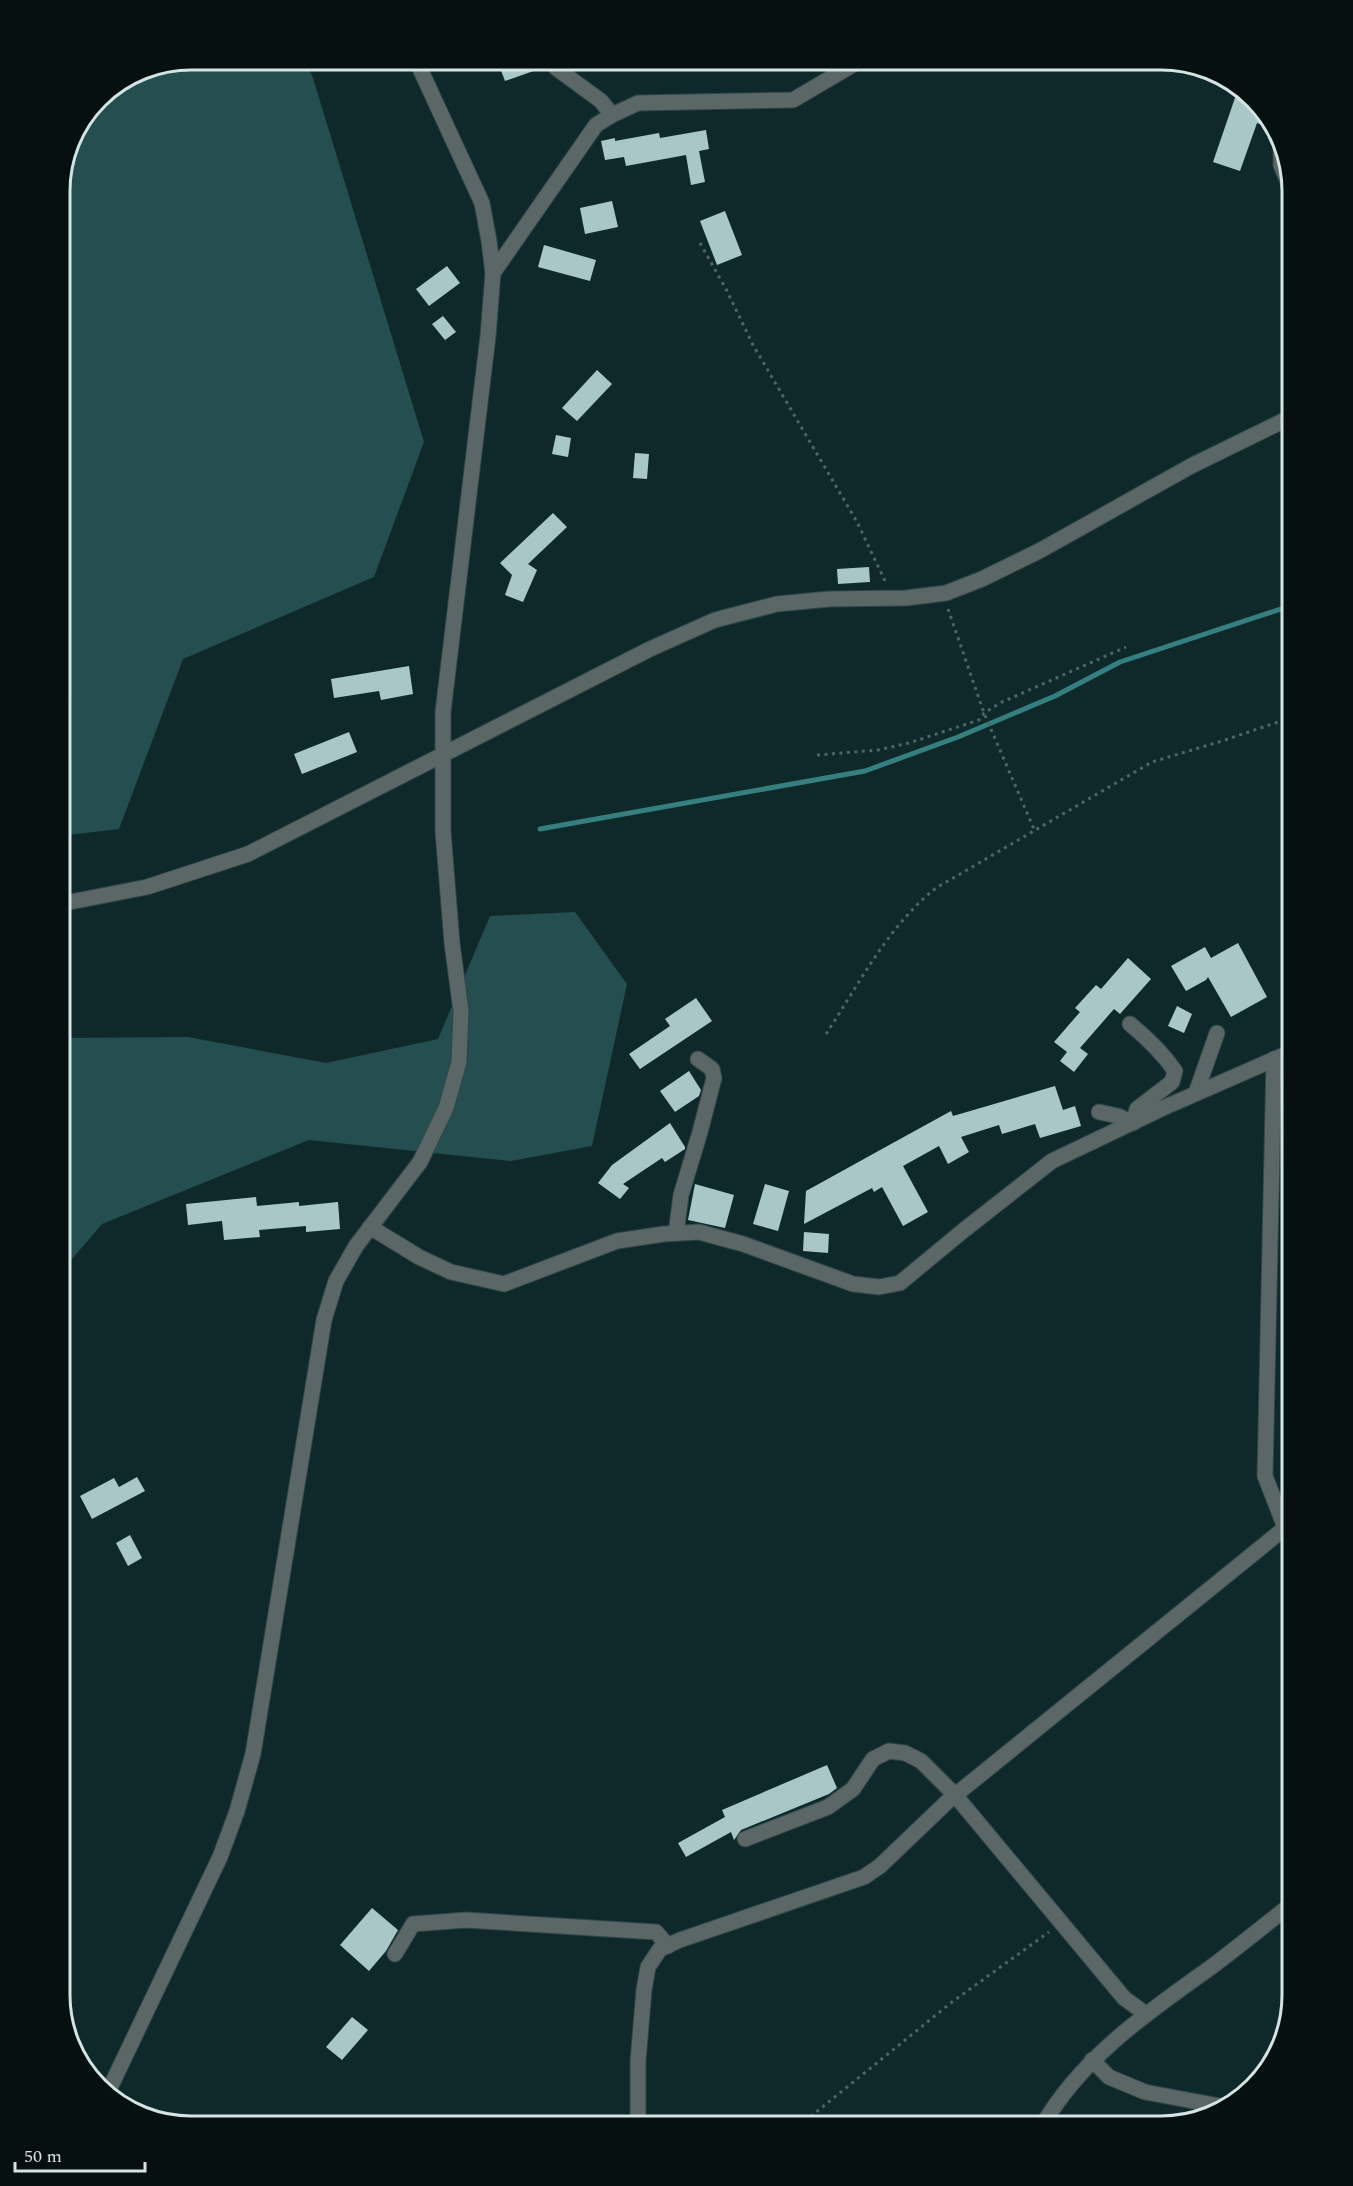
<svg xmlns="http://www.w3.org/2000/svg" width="1353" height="2186" viewBox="0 0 1353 2186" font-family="Spectral,serif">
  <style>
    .green { fill: #244e4f }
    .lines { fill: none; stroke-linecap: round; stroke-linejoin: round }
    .stream { stroke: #357f81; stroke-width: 5 }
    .building { fill: #a9c7c7 }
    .minor-casing { stroke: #2f4748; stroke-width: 17 }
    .path { stroke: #4e6566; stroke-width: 3; stroke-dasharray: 3 4.5; stroke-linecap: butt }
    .minor { stroke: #5b6667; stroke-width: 15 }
    .rim { fill: none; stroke: #d4e3e3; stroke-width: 3 }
  </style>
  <rect width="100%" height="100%" fill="#0f292a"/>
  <g class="green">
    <path d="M192 60H305L313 78 424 442 374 577 183 659 119 829 60 836V183L73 134 99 98 142 70Z"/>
    <path d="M575 912 627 984 592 1146 511 1161 309 1140 102 1224 60 1273V1038L188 1037 326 1063 438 1039 490 916Z"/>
  </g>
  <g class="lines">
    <path class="stream" d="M540 829 865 771 958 737 1055 696 1120 662 1293 605"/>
  </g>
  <g class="building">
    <path d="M497 60H542L545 67 505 81Z"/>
    <path d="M1237 92 1246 95 1277 130 1257 123 1240 171 1213 162Z"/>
    <path d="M706 130 709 149 699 151 705 182 691 185 686 155 626 166 624 157 605 160 601 141 615 138V141L659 133 660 138Z"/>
    <path d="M612 201 618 227 585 234 580 208Z"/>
    <path d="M725 211 742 255 717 265 700 221Z"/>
    <path d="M544 245 596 260 590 281 538 267Z"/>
    <path d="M447 266 460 283 429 306 416 289Z"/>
    <path d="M443 316 456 332 445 340 432 324Z"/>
    <path d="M597 370 612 384 577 421 562 408Z"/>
    <path d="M556 435 571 438 568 457 552 454Z"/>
    <path d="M635 453 649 454 647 479 633 478Z"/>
    <path d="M553 513 567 527 528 564 537 570 523 602 505 595 512 575 500 563Z"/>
    <path d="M869 567 870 582 838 584 837 569Z"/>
    <path d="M409 666 413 694 381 700 379 691 334 698 331 679Z"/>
    <path d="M349 732 357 752 302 774 294 754Z"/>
    <path d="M1238 943 1267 997 1231 1017 1208 977 1206 980 1186 991 1171 966 1205 947 1211 958Z"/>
    <path d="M1128 958 1151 979 1120 1014 1114 1009 1080 1048 1088 1054 1074 1072 1060 1061 1067 1052 1054 1042 1080 1012 1075 1008 1096 985 1101 989Z"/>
    <path d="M696 998 712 1021 640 1069 629 1054 670 1026 665 1019Z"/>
    <path d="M1177 1006 1192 1014 1184 1033 1168 1026Z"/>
    <path d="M689 1071 701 1090 699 1096 675 1112 660 1091Z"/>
    <path d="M1055 1086 1063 1110 1075 1106 1081 1126 1040 1138 1035 1124 1002 1134 999 1125 961 1137 969 1152 948 1164 939 1146 903 1166 928 1212 903 1226 882 1187 874 1192 872 1188 804 1224 806 1191 891 1144 951 1111 953 1116Z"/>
    <path d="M670 1123 685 1147V1149L665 1162 662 1158 623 1184 629 1188 620 1199 598 1183 612 1165Z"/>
    <path d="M695 1184 734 1195 725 1228 688 1220Z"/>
    <path d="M765 1184 789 1191 778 1231 753 1224Z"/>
    <path d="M256 1197 257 1206 299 1202V1206L338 1202 340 1229 306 1232V1226L259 1230 260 1237 224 1240 222 1221 188 1225 186 1204Z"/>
    <path d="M804 1232 829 1234 828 1253 803 1251Z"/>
    <path d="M137 1477 145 1491 92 1519 80 1496 114 1478 119 1487Z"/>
    <path d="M130 1535 142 1558 128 1566 116 1543Z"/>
    <path d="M827 1765 837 1788 829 1794 741 1830 734 1840 731 1832 686 1857 678 1843 725 1817 722 1810Z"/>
    <path d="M372 1908 398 1930 386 1951 369 1971 340 1945Z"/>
    <path d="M352 2017 368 2030 342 2060 326 2047Z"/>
  </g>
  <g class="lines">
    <defs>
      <g id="minor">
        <path d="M552 60 556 68 601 101 612 115"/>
        <path d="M1281 139V165L1293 194"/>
        <path d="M493 273 596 125 612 115 638 103 793 100 861 60"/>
        <path d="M60 904 147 887 248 854 650 649 715 620 777 604 829 599 906 598 946 593 982 579 1041 550 1191 466 1293 416"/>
        <path d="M1274 1059 1265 1476 1293 1548"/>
        <path d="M1196 1093 1217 1033"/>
        <path d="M1099 1112 1118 1116 1133 1123 1137 1109 1172 1082 1175 1071C1162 1052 1147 1038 1130 1024"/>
        <path d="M370 1227 419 1257 451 1272 504 1284 617 1241 664 1234 699 1232 743 1244 853 1284 879 1287 900 1283 964 1230 1052 1161 1163 1108 1293 1051"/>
        <path d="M676 1233 681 1195 700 1132 714 1078 712 1069 698 1059"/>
        <path d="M745 1839 828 1807 853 1789 873 1759 889 1751 905 1753 921 1761 955 1795 1124 1998 1146 2014"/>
        <path d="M395 1954 413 1924 466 1920 656 1932 668 1946"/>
        <path d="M1092 2060 1109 2077 1145 2092 1225 2107"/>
        <path d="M108 2092 220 1857 237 1811 253 1754 324 1320 336 1281 356 1246 420 1162 446 1108 459 1062 461 1011 452 943 443 831V712L488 336 493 273 489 241 482 203 416 60"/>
        <path d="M638 2126V2061L644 1990 648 1967 660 1949 680 1940 864 1877 880 1866 948 1801 1285 1528"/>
        <path d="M1042 2126C1082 2057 1147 2013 1210 1968 1238 1947 1265 1925 1293 1903"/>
      </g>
    </defs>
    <use href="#minor" class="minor-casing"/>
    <g class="path">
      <path d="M700 243 726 289 753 345 857 522 886 583"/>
      <path d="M948 609 984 713 1034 829"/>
      <path d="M817 755 878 750 909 743 979 720 984 713 1000 703 1126 647"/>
      <path d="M826 1034C859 984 888 926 936 888L1152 762 1222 741 1293 717"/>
      <path d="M799 2126 952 2002 1049 1932"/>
    </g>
    <use href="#minor" class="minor"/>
  </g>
  <path d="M0 0H1353V2186H0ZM191 70H1161A121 121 0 0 1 1282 191V1995A121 121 0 0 1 1161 2116H191A121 121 0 0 1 70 1995V191A121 121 0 0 1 191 70Z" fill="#061010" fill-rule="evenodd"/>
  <path class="rim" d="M191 70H1161A121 121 0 0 1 1282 191V1995A121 121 0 0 1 1161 2116H191A121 121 0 0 1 70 1995V191A121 121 0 0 1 191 70Z"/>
  <path d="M15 2162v9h130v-9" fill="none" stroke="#d4e3e3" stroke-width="3"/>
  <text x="24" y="2162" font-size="18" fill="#d4e3e3" stroke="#061010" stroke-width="4.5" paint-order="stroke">50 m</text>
</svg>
